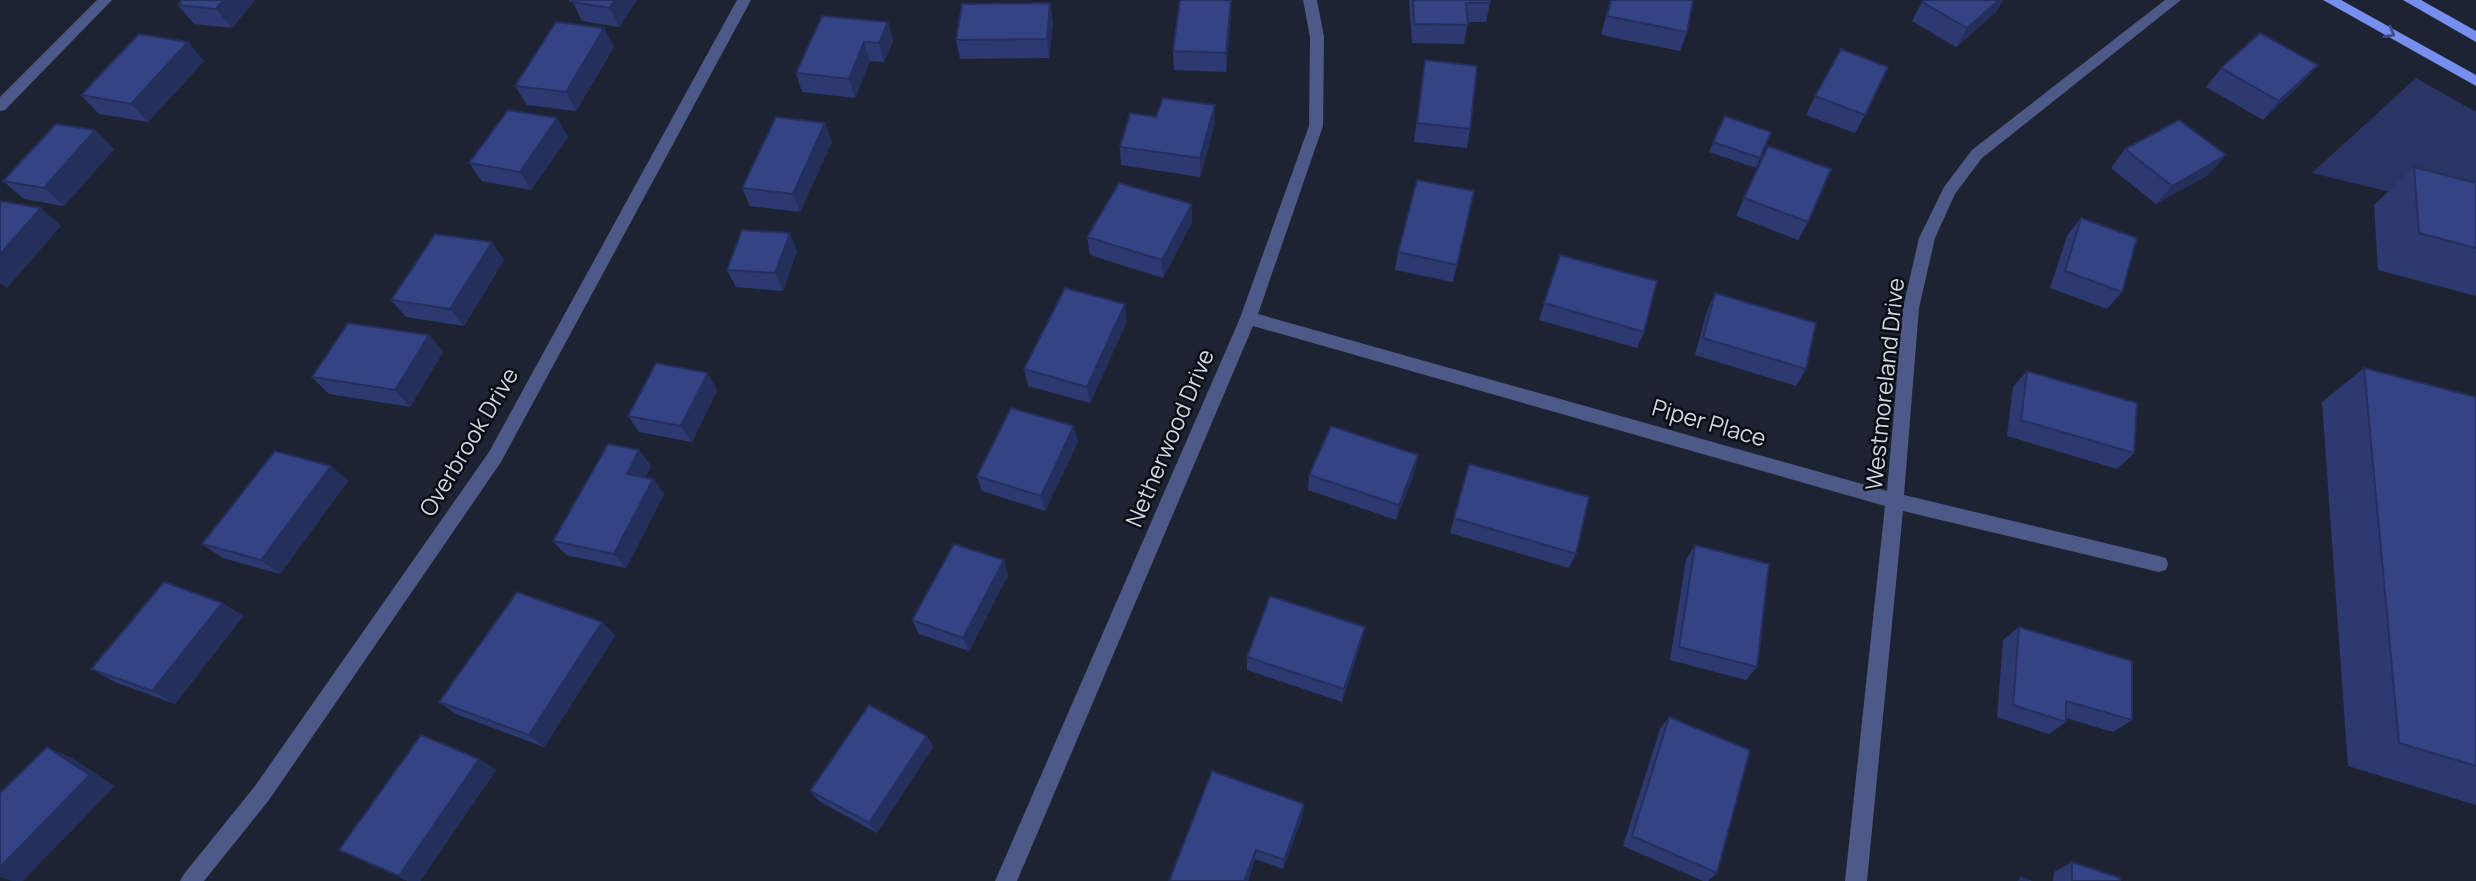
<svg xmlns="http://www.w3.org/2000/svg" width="2476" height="881" viewBox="0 0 2476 881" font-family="Manrope,sans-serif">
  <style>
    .green { fill: #2a3565 }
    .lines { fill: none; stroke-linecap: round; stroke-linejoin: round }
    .minor { fill: #4d5a88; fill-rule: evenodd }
    .major { fill: #768eee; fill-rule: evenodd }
    .wall { fill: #2d3a72 }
    .shaded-wall { fill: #242f5c }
    .building { fill: #344384; stroke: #242f5c; stroke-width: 2 }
    .oneway { stroke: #404e81 }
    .labels { text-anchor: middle; stroke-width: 5; stroke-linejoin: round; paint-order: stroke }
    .street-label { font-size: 23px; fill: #d2d6e1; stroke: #0b0d14 }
  </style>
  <rect width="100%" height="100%" fill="#1e2333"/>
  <path class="green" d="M2416 78 2476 112V213L2312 173Z"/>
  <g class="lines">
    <g class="minor">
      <path d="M97 0H112L5 110 0 111V97Z"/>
      <path d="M737 0H751L501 462 269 800 204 881H180L184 874 255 786 489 452Z"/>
      <path d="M1303 0H1317L1324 37 1323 126 1258 314 1887 491 1903 308 1919 238 1944 187 1972 150 2165 0H2181L1982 158 1955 194 1935 238 1919 308 1904 495 2159 556 2166 558 2168 564 2166 570 2159 572 1903 511 1867 881H1845L1885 506 1253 326 1017 881H995L1240 318 1309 126 1310 37Z"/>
    </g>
    <g class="major">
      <path d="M2323 0H2341L2476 75V86Z"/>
      <path d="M2403 0H2421L2476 31V42Z"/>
    </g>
  </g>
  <g class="wall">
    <path d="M182 0H255L232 28 194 24 178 5Z"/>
    <path d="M569 0H637L619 27 582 21 573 3H571Z"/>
    <path d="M1180 0H1231V13L1226 72 1174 70 1173 51Z"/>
    <path d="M1409 0H1490V3L1486 22H1468L1464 44 1412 43Z"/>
    <path d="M1610 0H1693L1687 32 1680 51 1601 35Z"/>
    <path d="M1925 0H2003L1996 12 1956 47 1912 21 1922 2Z"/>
    <path d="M1050 3 1053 23 1049 58 960 59 956 40Z"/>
    <path d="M888 22 893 41 884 62 870 61 855 98 802 92 796 73Z"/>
    <path d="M614 47 576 111 527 105 515 86Z"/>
    <path d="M204 61 148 122 99 114 81 95Z"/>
    <path d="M2318 65 2301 84 2263 120 2206 87 2221 68Z"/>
    <path d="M1422 79 1470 129 1467 148 1414 142Z"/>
    <path d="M1815 96 1865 115 1855 133 1806 115Z"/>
    <path d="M1725 116 1771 132 1756 168 1709 152Z"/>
    <path d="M1215 123 1200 177 1121 165 1120 147Z"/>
    <path d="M568 137 531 190 482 181 469 163Z"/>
    <path d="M832 142 800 212 750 206 742 188Z"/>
    <path d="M114 149 64 206 24 199 3 181Z"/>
    <path d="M2125 149 2210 174 2156 204 2111 168Z"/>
    <path d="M2414 167 2476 183V296L2378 270 2374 205Z"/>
    <path d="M1474 191 1453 282 1395 270 1398 252Z"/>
    <path d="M1744 198 1808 222 1798 240 1736 216Z"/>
    <path d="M1192 204V222L1163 278 1090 255 1087 237Z"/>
    <path d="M2081 218 2122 292 2107 309 2050 288 2067 236Z"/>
    <path d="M797 251 783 291 736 287 727 270Z"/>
    <path d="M1560 255 1644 332 1637 348 1539 320Z"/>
    <path d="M504 260 464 326 406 317 391 300Z"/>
    <path d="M1715 293 1806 369 1796 386 1695 355 1707 311Z"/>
    <path d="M1127 321 1090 403 1028 386 1024 369Z"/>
    <path d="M429 335 443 352 410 407 329 394 312 377Z"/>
    <path d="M2364 368 2476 397V805L2348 766 2322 402Z"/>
    <path d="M2027 371 2134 453 2117 469 2007 436 2013 387Z"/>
    <path d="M717 390 692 442 639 432 628 416Z"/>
    <path d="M1078 442 1045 511 982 491 977 476Z"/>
    <path d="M639 450 651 466 645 477 653 479 664 494 626 568 566 555 553 541Z"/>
    <path d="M1418 455 1415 471 1396 520 1308 490 1309 475Z"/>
    <path d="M1469 464 1576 554 1569 568 1450 533Z"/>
    <path d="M348 481 280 574 223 558 202 544Z"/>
    <path d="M1695 545 1757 667 1746 680 1670 660 1686 560Z"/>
    <path d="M1008 575 969 651 919 634 912 620Z"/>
    <path d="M222 603 243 616 175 704 115 682 91 669Z"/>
    <path d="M602 622 615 636 544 747 456 714 439 702Z"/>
    <path d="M1365 627 1362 640 1342 702 1247 670V657Z"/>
    <path d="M2019 627 2132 720 2113 732 2066 718V722L2049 734 1997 717 2003 640Z"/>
    <path d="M1669 717 1717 873 1708 881H1703L1623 846 1660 729Z"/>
    <path d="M927 736 933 747 877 833 819 801 810 791Z"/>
    <path d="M479 759 496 770 420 881H408L339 850Z"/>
    <path d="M1303 815 1283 869 1255 859 1248 881H1169Z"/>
    <path d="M2072 862 2120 881H2053L2054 872Z"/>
  </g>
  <g class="shaded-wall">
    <path d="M224 0H255L232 28 216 9Z"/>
    <path d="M615 0H637L619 27 610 8Z"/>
    <path d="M1231 0V13L1226 72V53Z"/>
    <path d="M1999 0H2003L1996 12 1956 47 1967 28Z"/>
    <path d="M1050 3 1053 23 1049 58 1047 39Z"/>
    <path d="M888 22 893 41 884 62 879 43Z"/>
    <path d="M604 28 614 47 576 111 566 92Z"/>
    <path d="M188 42 204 61 148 122 131 104Z"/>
    <path d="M864 42 870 61 855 98 849 79Z"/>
    <path d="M2318 65 2301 84 2263 120 2279 101Z"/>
    <path d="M1215 105V123L1200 177V158Z"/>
    <path d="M557 118 568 137 531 190 520 172Z"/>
    <path d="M825 123 832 142 800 212 793 194Z"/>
    <path d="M95 130 114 149 64 206 44 188Z"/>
    <path d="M2226 155 2210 174 2156 204 2172 186Z"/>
    <path d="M1192 204V222L1163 278 1162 260Z"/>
    <path d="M41 208 61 226 7 288 0 283V254Z"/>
    <path d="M790 233 797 251 783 291 775 273Z"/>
    <path d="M492 242 504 260 464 326 450 309Z"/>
    <path d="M1125 304 1127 321 1090 403 1087 387Z"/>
    <path d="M429 335 443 352 410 407 395 390Z"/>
    <path d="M708 373 717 390 692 442 681 426Z"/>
    <path d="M1074 426 1078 442 1045 511 1041 496Z"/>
    <path d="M639 450 651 466 639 489 627 474Z"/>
    <path d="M1418 455 1415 471 1396 520 1399 505Z"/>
    <path d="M331 466 348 481 280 574 261 560Z"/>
    <path d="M653 479 664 494 626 568 614 554Z"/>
    <path d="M1004 560 1008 575 969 651 963 638Z"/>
    <path d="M222 603 243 616 175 704 152 691Z"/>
    <path d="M602 622 615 636 544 747 529 735Z"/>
    <path d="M1365 627 1362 640 1342 702 1344 689Z"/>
    <path d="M927 736 933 747 877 833 869 823Z"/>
    <path d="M47 747 72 758 115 786 23 881H12L0 877V867Z"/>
    <path d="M479 759 496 770 420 881H409L399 876Z"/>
    <path d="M1304 804 1303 815 1283 869 1284 860Z"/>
    <path d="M1256 850 1255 859 1248 881H1244Z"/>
  </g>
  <g class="building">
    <path d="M182 0H224L216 9 178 5Z"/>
    <path d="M574 0H615L610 8 572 2Z"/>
    <path d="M1180 0H1231L1226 53 1173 51Z"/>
    <path d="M1413 0H1490V3H1466L1468 25 1414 24Z"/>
    <path d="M1611 0H1693L1687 32 1607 16Z"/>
    <path d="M1925 0H1999L1967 28 1922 2Z"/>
    <path d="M1050 3 1047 39 956 40 962 4Z"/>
    <path d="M822 16 888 22 879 43 864 42 849 79 796 73Z"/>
    <path d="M556 22 604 28 566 92 515 86Z"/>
    <path d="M2260 33 2318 65 2279 101 2221 68Z"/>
    <path d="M139 34 188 42 131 104 81 95Z"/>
    <path d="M1841 49 1888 67 1865 115 1815 96Z"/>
    <path d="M1425 60 1477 66 1470 129 1417 123Z"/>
    <path d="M1163 98 1215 105 1200 158 1120 147 1130 113 1156 117Z"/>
    <path d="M508 110 557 118 520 172 469 163Z"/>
    <path d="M1725 116 1771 132 1760 158 1713 142Z"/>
    <path d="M776 117 825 123 793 194 742 188Z"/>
    <path d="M2179 120 2226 155 2172 186 2125 149Z"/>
    <path d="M56 124 95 130 44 188 3 181Z"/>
    <path d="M1768 146 1831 169 1808 222 1744 198Z"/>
    <path d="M2414 167 2476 183V248L2419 233Z"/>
    <path d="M1417 180 1474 191 1457 265 1398 252Z"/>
    <path d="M1119 183 1192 204 1162 260 1087 237Z"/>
    <path d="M0 201 41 208 0 254Z"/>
    <path d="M2081 218 2137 238 2122 292 2065 271Z"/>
    <path d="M742 230 790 233 775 273 727 270Z"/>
    <path d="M435 234 492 242 450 309 391 300Z"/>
    <path d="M1560 255 1657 281 1644 332 1544 303Z"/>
    <path d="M1065 288 1125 304 1087 387 1024 369Z"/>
    <path d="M1715 293 1816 323 1806 369 1703 338Z"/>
    <path d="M348 323 429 335 395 390 312 377Z"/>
    <path d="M656 363 708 373 681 426 628 416Z"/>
    <path d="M2364 368 2476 397V766L2399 743Z"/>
    <path d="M2027 371 2137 403 2134 453 2021 420Z"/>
    <path d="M1011 408 1074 426 1041 496 977 476Z"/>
    <path d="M1331 426 1418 455 1399 505 1309 475Z"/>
    <path d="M608 444 639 450 627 474 653 479 614 554 553 541Z"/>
    <path d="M275 451 331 466 261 560 202 544Z"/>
    <path d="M1469 464 1589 497 1576 554 1454 518Z"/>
    <path d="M954 544 1004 560 963 638 912 620Z"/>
    <path d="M1695 545 1769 564 1757 667 1679 647Z"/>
    <path d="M164 582 222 603 152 691 91 669Z"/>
    <path d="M517 592 602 622 529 735 439 702Z"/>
    <path d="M1270 596 1365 627 1344 689 1247 657Z"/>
    <path d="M2019 627 2132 661V720L2066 701V722L2013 705Z"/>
    <path d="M869 705 927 736 869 823 810 791Z"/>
    <path d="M1669 717 1750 750 1717 873 1632 836Z"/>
    <path d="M421 735 479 759 399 876 339 850Z"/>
    <path d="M47 747 90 775 0 867V793Z"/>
    <path d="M1212 771 1304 804 1284 860 1256 850 1244 881H1169Z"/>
    <path d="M2072 862 2120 878V881H2072Z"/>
    <path d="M2020 877 2031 881H2019Z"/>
  </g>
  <defs><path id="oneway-chevron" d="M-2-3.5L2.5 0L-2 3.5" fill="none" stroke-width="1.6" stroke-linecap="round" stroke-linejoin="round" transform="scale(1.75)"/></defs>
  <use class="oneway" href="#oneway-chevron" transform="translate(2390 33) rotate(29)"/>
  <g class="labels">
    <g class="street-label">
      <text transform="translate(1885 384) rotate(-84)" y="8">Westmoreland Drive</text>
      <text transform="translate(1709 423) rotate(16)" y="8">Piper Place</text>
      <text transform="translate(1170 438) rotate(-67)" y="8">Netherwood Drive</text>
      <text transform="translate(469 442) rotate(-59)" y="8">Overbrook Drive</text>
    </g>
  </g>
</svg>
